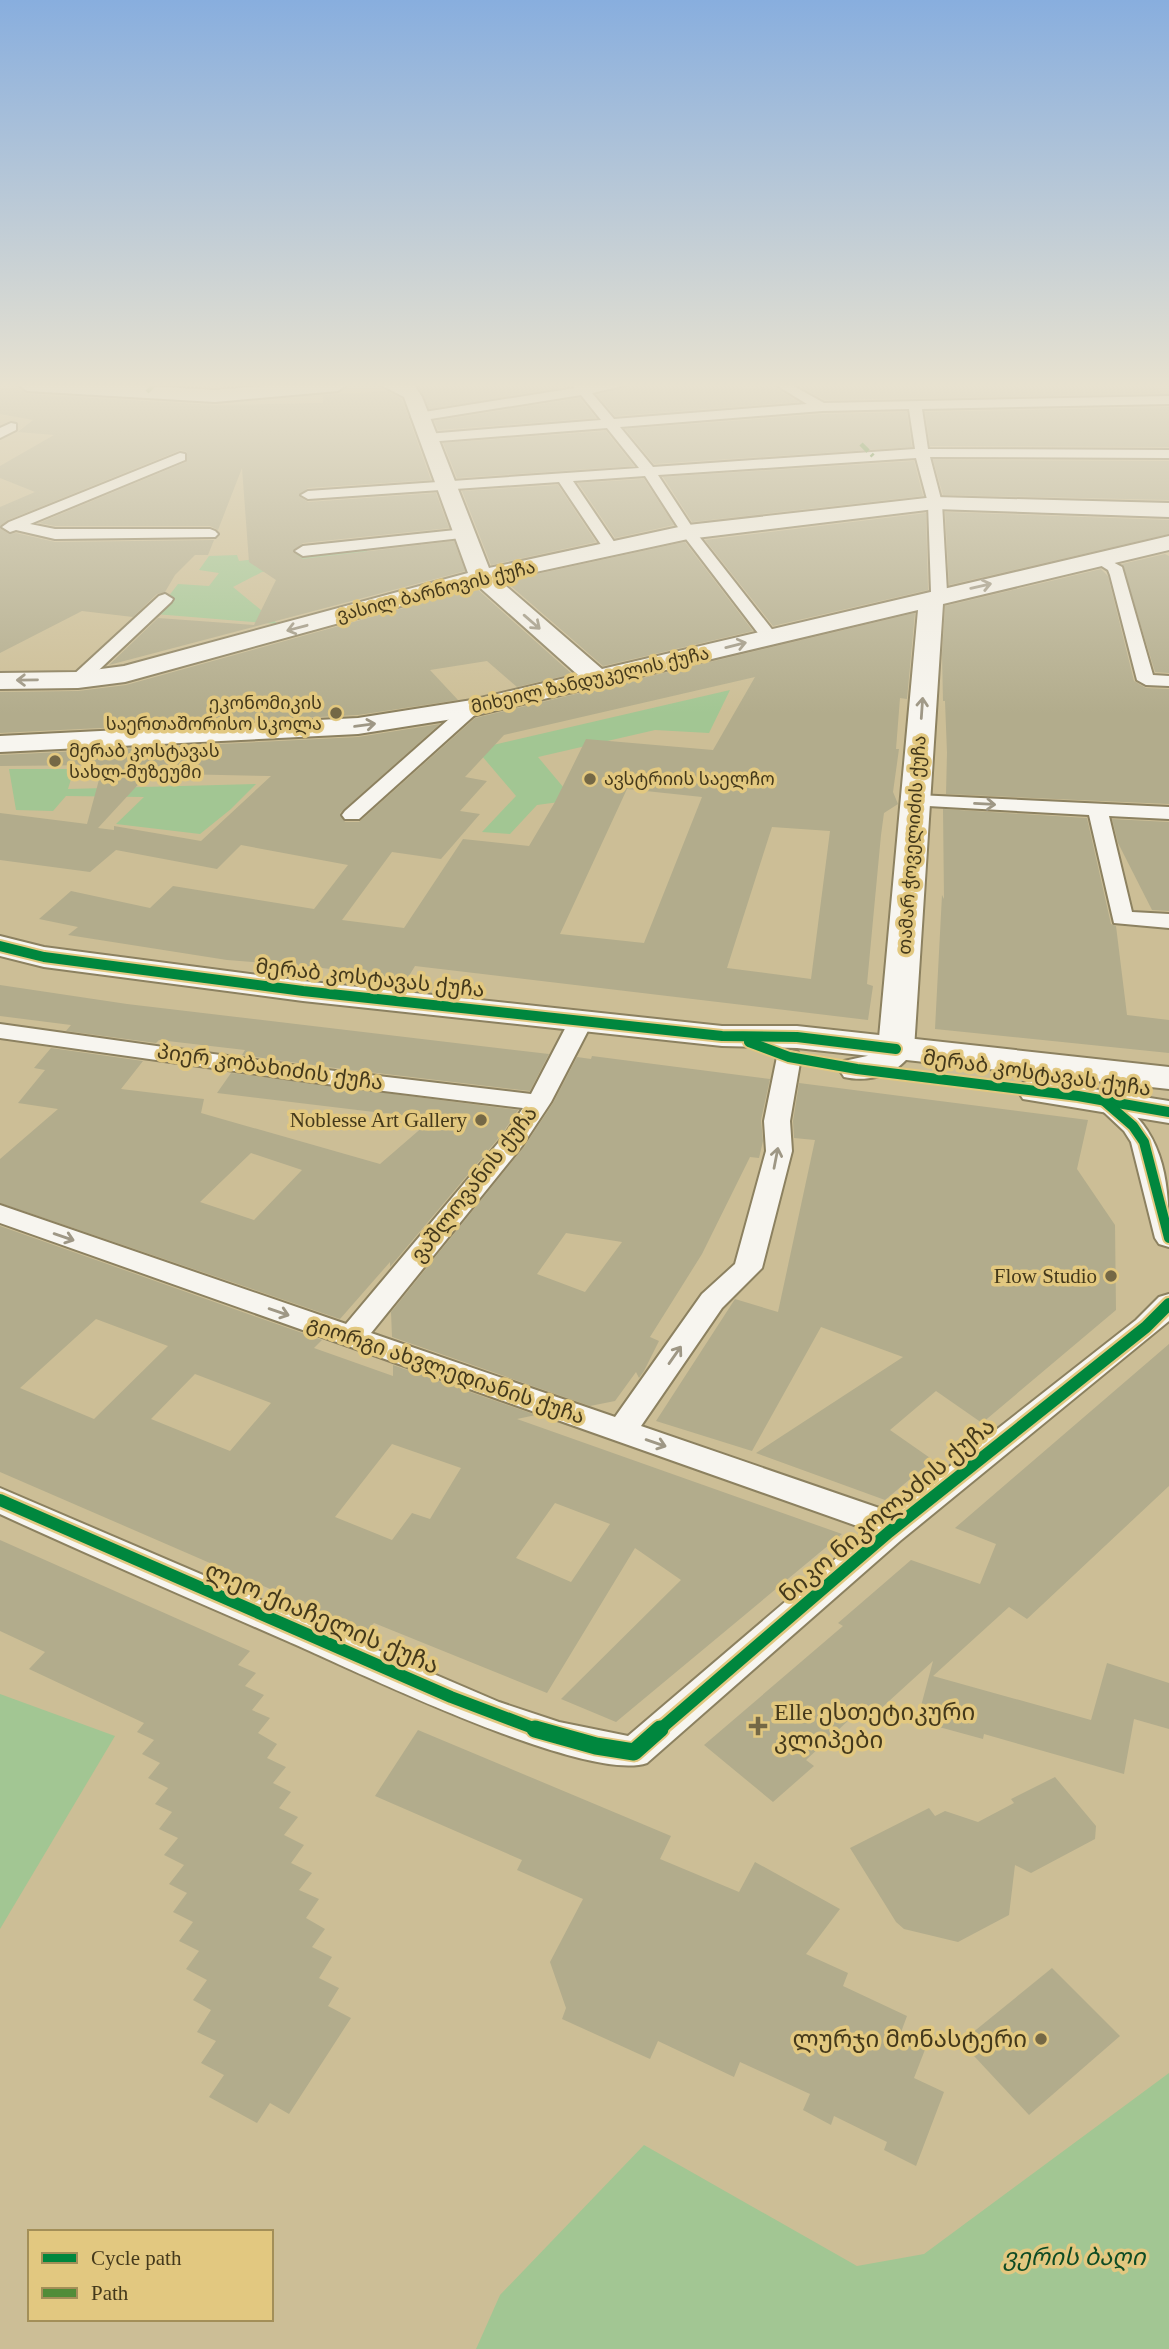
<svg xmlns="http://www.w3.org/2000/svg" width="1169" height="2349" viewBox="0 0 1169 2349" font-family="'Times New Roman','Noto Sans Georgian',serif">
  <style>
    .green { fill: #a2c693 }
    .building { fill: #b2ac8c; fill-rule: evenodd }
    .lines { fill: none; stroke-linecap: round; stroke-linejoin: round }
    .street-casing { stroke: #8c8160; stroke-width: 4 }
    .secondary-casing { stroke: #8c8160; stroke-width: 4 }
    .primary-casing { stroke: #8c8160; stroke-width: 4 }
    .street { fill: #f7f5ef; fill-rule: evenodd }
    .secondary { fill: #f7f5ef; fill-rule: evenodd }
    .primary { fill: #f7f5ef; fill-rule: evenodd }
    .quiet { stroke: #518c38; stroke-width: 4.5; stroke-dasharray: 10 4.5; stroke-linecap: butt }
    .cycleway-far2-casing { stroke: #e2c880; stroke-width: 14 }
    .cycleway-far1-casing { stroke: #e2c880; stroke-width: 17 }
    .cycleway-casing { stroke: #e2c880; stroke-width: 21 }
    .cycleway-far2 { stroke: #00873e; stroke-width: 10 }
    .cycleway-far1 { stroke: #00873e; stroke-width: 12 }
    .cycleway { stroke: #00873e; stroke-width: 17 }
    .oneway { stroke: #9e9785 }
    .poi-dot { fill: #746846; stroke: #e2c880; stroke-width: 2.5 }
    .labels { text-anchor: middle; stroke-width: 7; stroke-linejoin: round; paint-order: stroke }
    .far-street-label { font-size: 18px; fill: #44391b; stroke: #e2c880 }
    .far-poi-label { font-size: 18px; fill: #44391b; stroke: #e2c880; text-anchor: start }
    .street-label { font-size: 21px; fill: #44391b; stroke: #e2c880 }
    .poi-label { font-size: 21px; fill: #44391b; stroke: #e2c880; text-anchor: end }
    .near-street-label { font-size: 24px; fill: #44391b; stroke: #e2c880 }
    .near-poi-label { font-size: 24px; fill: #44391b; stroke: #e2c880; text-anchor: start }
    .near-park-label { font-size: 24px; font-style: italic; fill: #0e4b24; stroke: #e2c880 }
  </style>
  <rect width="100%" height="100%" fill="#ccbe96"/>
  <g class="green">
    <path d="M365 546 370 558 262 572 233 587 278 624 155 614 178 584 209 586 219 573 199 570 209 556 237 555 239 561Z"/>
    <path d="M730 690 709 733 655 730 538 757 574 800 537 805 510 834 482 832 516 796 476 749Z"/>
    <path d="M9 769H74L68 789 256 784 231 809 200 834 116 824 144 797 66 796 53 811 16 810Z"/>
    <path d="M0 1694 115 1736 0 1929Z"/>
    <path d="M1169 2073V2349H476L500 2295 644 2145 857 2266 924 2254Z"/>
  </g>
  <g class="building">
    <path d="M418 385H571V386L429 409Z"/>
    <path d="M629 385H739L746 389 770 385 799 402 615 416 597 395Z"/>
    <path d="M984 385H1155L1162 394 825 400 799 386Z"/>
    <path d="M0 389 21 390 27 394 215 405 323 403V395L387 391 402 399 431 480 308 488 299 496 308 502 436 493 449 528 303 543 293 552 303 559 454 541 465 571 109 665 158 618 254 625 276 580 249 562 242 468 218 530 210 526H55L39 523 186 462 187 452 181 450 8 520 0 526V507L35 492 0 478V466L54 435 18 432 33 420 0 414Z"/>
    <path d="M580 398 596 418 438 430 434 421Z"/>
    <path d="M1169 407V447L930 446 925 412Z"/>
    <path d="M907 412 912 447 654 464 625 429 822 414Z"/>
    <path d="M606 431 634 466 457 478 443 443Z"/>
    <path d="M933 460 1169 461V500L943 495Z"/>
    <path d="M914 461 923 496 692 522 663 477Z"/>
    <path d="M644 479 674 525 615 538 578 483Z"/>
    <path d="M558 485 596 542 491 565 462 491Z"/>
    <path d="M945 512 1169 520V534L949 585Z"/>
    <path d="M926 513 928 590 773 626 705 540Z"/>
    <path d="M0 528 9 534 16 533 55 542 214 540 208 555H195L175 575 165 592 157 594 133 617 82 611 0 653Z"/>
    <path d="M685 542 753 631 603 666 505 581Z"/>
    <path d="M1165 554 1169 556V673L1155 672 1122 564Z"/>
    <path d="M1101 569 1108 576 1134 681 1146 688 1169 689V804L946 794 947 753 945 701H943L942 654 945 606Z"/>
    <path d="M476 588 572 674 517 687 487 661 430 670 458 700 358 715 0 733V692L78 691 126 685Z"/>
    <path d="M915 613 907 699 900 698 896 749H899L893 792 898 804 884 813 881 835 867 984 873 986 868 1020 415 966 407 979 307 966 227 960 68 935 78 927 39 919 71 891 150 908 173 886 314 909 348 865 241 845 217 869 116 850 90 872 0 860V813L87 824 103 765 0 766V755L358 737 440 724 340 813 345 822H359L475 718ZM755 677 713 750 586 739 555 802 529 846 463 839 404 928 342 920 392 852 441 859 480 814 460 811 487 781 465 777 504 735ZM176 774 271 776 201 841 114 826V830L98 828 146 776ZM627 789 702 797 644 943 560 934ZM772 827 830 831 811 979 727 968Z"/>
    <path d="M943 809 1087 818 1111 924 1116 926 1127 1015 1169 1020V1053L935 1029 942 895 944 899Z"/>
    <path d="M1112 819 1169 822V911L1152 910 1118 843Z"/>
    <path d="M0 985 127 1004 549 1054 530 1091 327 1067 242 1055 245 1050 159 1040 156 1043 66 1031 71 1025 0 1016Z"/>
    <path d="M51 1048 143 1061 121 1089 204 1099 201 1113 380 1164 432 1119 217 1093 231 1073 518 1110 502 1134 390 1267V1262L340 1319 0 1203V1159L58 1109 18 1103 45 1070 34 1068ZM251 1153 302 1170 254 1220 200 1202Z"/>
    <path d="M592 1056 770 1079 761 1120 763 1141 759 1158 750 1157 702 1254 650 1337 659 1341 644 1371 639 1378 636 1372 615 1401 590 1406 392 1337 391 1312 524 1147 553 1103 577 1057 591 1059ZM566 1233 622 1242 585 1292 537 1274Z"/>
    <path d="M799 1083 1088 1120 1077 1169 1115 1225 1116 1310 982 1423 936 1391 890 1430 933 1460 885 1500 756 1453 903 1357 821 1327 752 1451 656 1421 735 1299 778 1312 815 1140 794 1138 793 1121Z"/>
    <path d="M0 1226 322 1340 314 1348 393 1376V1365L536 1415 517 1419 842 1534 616 1722 561 1699 681 1580 635 1548 547 1693 374 1623 367 1631 0 1472ZM96 1319 168 1346 94 1419 20 1388ZM195 1374 271 1403 230 1451 151 1419ZM392 1444 461 1468 430 1519 412 1513 392 1540 335 1517ZM555 1503 610 1524 571 1582 516 1558Z"/>
    <path d="M1169 1344V1486L1027 1619 1009 1607 933 1676 1091 1720 1107 1663 1169 1683V1729L1134 1719 1124 1774 984 1734 983 1739 917 1721 933 1661 877 1712 866 1704 806 1760 814 1766 773 1802 704 1745 843 1626 838 1623 911 1560 980 1584 996 1544 955 1528Z"/>
    <path d="M0 1540 250 1651 238 1665 256 1673 245 1686 264 1695 252 1710 270 1718 258 1733 277 1744 267 1758 286 1767 273 1783 291 1792 279 1808 298 1817 284 1835 304 1845 291 1863 312 1873 299 1890 319 1899 306 1918 325 1929 312 1947 332 1957 319 1978 339 1988 328 2006 351 2018 289 2114 270 2103 257 2123 209 2097 224 2075 201 2063 216 2041 197 2032 211 2010 193 2000 207 1980 186 1969 199 1951 179 1941 193 1922 173 1912 187 1893 169 1884 184 1865 164 1855 178 1838 159 1829 172 1812 155 1804 168 1788 148 1778 160 1763 142 1754 154 1740 137 1732 144 1723 29 1669 45 1652 0 1631Z"/>
    <path d="M418 1730 671 1836 660 1859 739 1892 755 1862 840 1909 806 1954 848 1973 843 1986 907 2016 900 2035 926 2047 914 2078 944 2092 916 2166 884 2150 887 2142 834 2116 831 2125 803 2110 810 2094 740 2062 734 2077 658 2041 650 2059 562 2019 566 2008 550 1962 583 1899 517 1870 522 1860 375 1796Z"/>
    <path d="M1055 1777 1096 1826 1095 1839 1031 1873 1015 1865 1009 1915 958 1942 904 1929 896 1922 850 1848 929 1808 935 1816 945 1811 978 1822 1014 1803 1011 1799Z"/>
    <path d="M1052 1968 1120 2036 1029 2115 961 2042Z"/>
  </g>
  <g class="lines">
    <defs>
      <g id="street">
        <path d="M573 385H627L592 393 614 419 807 404 776 385H792L824 403 1169 396V404L922 409 928 449 1169 450V458L930 457 942 503 947 592 941 600 935 602 927 597 931 592 928 503 916 458 658 475 694 530 778 637 770 642 764 641 683 535 645 476 573 481 619 549 611 554 606 552 559 482 308 499 301 495 308 491 639 468 607 428 427 442 420 438 427 434 601 420 581 395 418 421 411 417 418 413 575 388ZM909 409 915 449 653 467 620 427 822 411Z"/>
        <path d="M11 423 16 424V430L0 438V428Z"/>
        <path d="M180 453 185 454V460L30 524 55 529H210L215 531 218 534 215 537 55 539 16 530 10 532 2 527 9 522Z"/>
        <path d="M465 529 470 531 473 534 470 537 303 556 295 551 303 546Z"/>
        <path d="M1100 555 1122 567 1153 675 1169 676V686L1146 685 1137 680 1110 575 1108 570 1092 560Z"/>
        <path d="M165 594 173 599 171 602 84 684H72L69 680 72 676 159 596Z"/>
        <path d="M472 703 478 704 481 708 478 712 359 819H345L342 815 345 811 466 704Z"/>
        <path d="M917 795 1169 807V819L1109 816 1132 912 1169 914V928L1114 923 1089 815 910 805 907 801 910 797Z"/>
        <path d="M581 1014 589 1016 593 1021 551 1102 522 1146 371 1333 615 1417 702 1294 735 1264 766 1151 764 1121 777 1057 780 1052 789 1050 798 1052 801 1057 790 1121 792 1151 762 1268 722 1308 641 1426 882 1509 889 1514 1136 1320 1159 1297 1169 1294V1321L900 1541 647 1763C586 1784 354 1670 287 1641 191 1599 95 1558 0 1514V1488L499 1702 559 1722 628 1736 867 1532 860 1527 0 1223V1205L346 1324 504 1136 523 1108 327 1084 0 1038V1024L327 1070 531 1094 569 1021 573 1016Z"/>
        <path d="M1103 1093C1114 1095 1121 1103 1130 1110 1169 1146 1169 1197 1169 1247L1159 1244 1155 1238 1131 1142 1124 1131 1091 1100 1094 1095Z"/>
      </g>
      <g id="secondary">
        <path d="M18 385H127L215 390 273 385H347L338 391 215 402 27 391Z"/>
        <path d="M381 385 415 386 422 397 489 568 688 525 935 497 1169 503V517L935 509 688 539 499 580 602 669 1169 536V550L943 604 914 1049C900 1074 871 1083 844 1077L839 1069 844 1061 867 1056 878 1049 918 610 472 716 358 734 0 752V736L358 718 472 700 578 675 477 585 125 682 78 688 0 689V673L78 672 124 666 468 573 404 397Z"/>
      </g>
      <g id="primary">
        <path d="M0 936 44 947 303 981 722 1026H797L1169 1067V1089L797 1048 722 1046 303 1001 44 967 0 956Z"/>
        <path d="M1036 1080 1169 1101V1123L1023 1099 1018 1091 1023 1083Z"/>
      </g>
    </defs>
    <use href="#street" class="street-casing"/>
    <use href="#secondary" class="secondary-casing"/>
    <use href="#primary" class="primary-casing"/>
    <use href="#street" class="street"/>
    <use href="#secondary" class="secondary"/>
    <use href="#primary" class="primary"/>
    <g class="quiet">
      <path d="M147 392 154 385"/>
      <path d="M861 444 873 456"/>
    </g>
    <defs>
      <g id="cycleway-far2">
        <path d="M0 946 44 957 303 991 722 1036 797 1037 896 1049"/>
        <path d="M749 1042 789 1057 857 1069 1078 1096 1169 1112"/>
        <path d="M1103 1100 1133 1126 1144 1142 1169 1238"/>
      </g>
      <g id="cycleway-far1">
        <path d="M0 1500 451 1697 541 1731"/>
        <path d="M658 1731 889 1532 1146 1327 1169 1304"/>
      </g>
      <path id="cycleway" d="M535 1729 596 1746 634 1752 660 1729"/>
    </defs>
    <use href="#cycleway-far2" class="cycleway-far2-casing"/>
    <use href="#cycleway-far1" class="cycleway-far1-casing"/>
    <use href="#cycleway" class="cycleway-casing"/>
    <use href="#cycleway-far2" class="cycleway-far2"/>
    <use href="#cycleway-far1" class="cycleway-far1"/>
    <use href="#cycleway" class="cycleway"/>
  </g>
  <defs><path id="oneway-shaft" d="M-6 0H5M1.5-3L5.5 0L1.5 3" fill="none" stroke-width="1.6" stroke-linecap="round" stroke-linejoin="round" transform="scale(1.75)"/></defs>
  <g class="oneway">
    <use href="#oneway-shaft" transform="translate(981 586) rotate(-13)"/>
    <use href="#oneway-shaft" transform="translate(532 622) rotate(41)"/>
    <use href="#oneway-shaft" transform="translate(297 628) rotate(165)"/>
    <use href="#oneway-shaft" transform="translate(736 645) rotate(-14)"/>
    <use href="#oneway-shaft" transform="translate(27 680) rotate(179)"/>
    <use href="#oneway-shaft" transform="translate(922 708) rotate(-86)"/>
    <use href="#oneway-shaft" transform="translate(365 725) rotate(-8)"/>
    <use href="#oneway-shaft" transform="translate(985 804) rotate(3)"/>
    <use href="#oneway-shaft" transform="translate(776 1158) rotate(-79)"/>
    <use href="#oneway-shaft" transform="translate(64 1237) rotate(19)"/>
    <use href="#oneway-shaft" transform="translate(279 1312) rotate(19)"/>
    <use href="#oneway-shaft" transform="translate(675 1355) rotate(-55)"/>
    <use href="#oneway-shaft" transform="translate(656 1443) rotate(19)"/>
  </g>
  <linearGradient id="sky" x2="0" y2="1"><stop stop-color="#88aede"/><stop offset="0.54" stop-color="#e8e2d0"/><stop offset="1" stop-color="#e8e2d0" stop-opacity="0"/></linearGradient>
  <rect width="1169" height="714" fill="url(#sky)"/>
  <g class="poi-dot">
    <circle cx="336" cy="713" r="7"/>
    <circle cx="55" cy="761" r="7"/>
    <circle cx="590" cy="779" r="7"/>
    <circle cx="481" cy="1120" r="7"/>
    <circle cx="1111" cy="1276" r="7"/>
    <path d="M754.5 1715.5h7v7h7v7h-7v7h-7v-7h-7v-7h7z"/>
    <circle cx="1041" cy="2039" r="7"/>
  </g>
  <g class="labels">
    <g class="far-street-label">
      <text transform="translate(436 591) rotate(-14)" y="6">ვასილ ბარნოვის ქუჩა</text>
      <text transform="translate(590 680) rotate(-13)" y="6">მიხეილ ზანდუკელის ქუჩა</text>
      <text transform="translate(912 845) rotate(-86)" y="6">თამარ ჭოველიძის ქუჩა</text>
    </g>
    <g class="far-poi-label">
      <text x="322" y="709" text-anchor="end">ეკონომიკის<tspan x="322" dy="21">საერთაშორისო სკოლა</tspan></text>
      <text x="69" y="757">მერაბ კოსტავას<tspan x="69" dy="21">სახლ-მუზეუმი</tspan></text>
      <text x="604" y="785">ავსტრიის საელჩო</text>
    </g>
    <g class="street-label">
      <text transform="translate(370 978) rotate(6)" y="7">მერაბ კოსტავას ქუჩა</text>
      <text transform="translate(270 1067) rotate(8)" y="7">პიერ კობახიძის ქუჩა</text>
      <text transform="translate(1037 1073) rotate(8)" y="7">მერაბ კოსტავას ქუჩა</text>
      <text transform="translate(474 1184) rotate(-52)" y="7">ვაშლოვანის ქუჩა</text>
      <text transform="translate(446 1370) rotate(19)" y="7">გიორგი ახვლედიანის ქუჩა</text>
    </g>
    <g class="poi-label">
      <text x="467" y="1127">Noblesse Art Gallery</text>
      <text x="1097" y="1283">Flow Studio</text>
    </g>
    <g class="near-street-label">
      <text transform="translate(887 1510) rotate(-40)" y="8">ნიკო ნიკოლაძის ქუჩა</text>
      <text transform="translate(322 1618) rotate(23)" y="8">ლეო ქიაჩელის ქუჩა</text>
    </g>
    <g class="near-poi-label">
      <text x="774" y="1720">Elle ესთეტიკური<tspan x="774" dy="28">კლიპები</tspan></text>
      <text x="1027" y="2047" text-anchor="end">ლურჯი მონასტერი</text>
    </g>
    <g class="near-park-label">
      <text x="1074" y="2265">ვერის ბაღი</text>
    </g>
  </g>
  <rect x="28" y="2230" width="245" height="91" fill="#e2c880" stroke="#a38f58" stroke-width="2"/>
  <rect x="42" y="2253" width="35" height="10" fill="#00873e" stroke="#a38f58" stroke-width="2"/>
  <text x="91" y="2265" font-size="21" fill="#44391b">Cycle path</text>
  <rect x="42" y="2288" width="35" height="10" fill="#518c38" stroke="#a38f58" stroke-width="2"/>
  <text x="91" y="2300" font-size="21" fill="#44391b">Path</text>
</svg>
